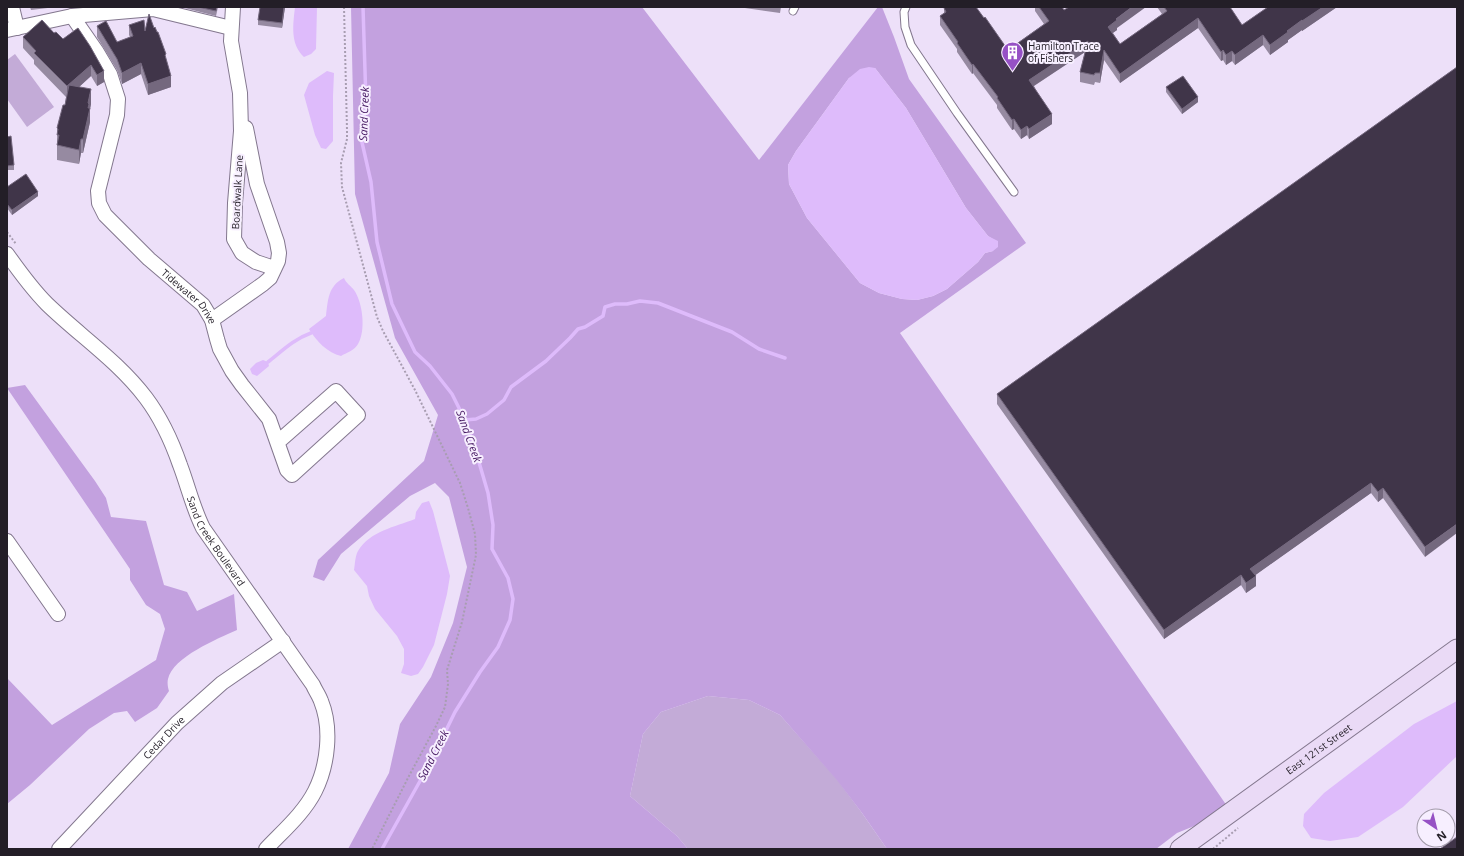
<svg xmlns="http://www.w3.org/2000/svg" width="1464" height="856" viewBox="0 0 1464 856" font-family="'Open Sans',sans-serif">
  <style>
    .green { fill: #c3abd7 }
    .forest { fill: #c3a1df; fill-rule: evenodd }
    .water { fill: #debbfb }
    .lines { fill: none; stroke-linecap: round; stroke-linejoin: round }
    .stream { stroke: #debbfb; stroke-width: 3.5 }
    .lane-casing { stroke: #83778e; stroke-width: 9 }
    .street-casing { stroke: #83778e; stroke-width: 16 }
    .secondary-casing { stroke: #83778e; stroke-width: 21 }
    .path { stroke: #a89db1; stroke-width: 2; stroke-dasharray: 2 2; stroke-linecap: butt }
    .lane { stroke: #fff; stroke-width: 7 }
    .street { stroke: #fff; stroke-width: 14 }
    .secondary { stroke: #eadaf6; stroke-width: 19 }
    .wall { fill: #968aa1 }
    .shaded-wall { fill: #74687e }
    .building { fill: #403549; stroke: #74687e }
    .labels { text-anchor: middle; stroke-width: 4; stroke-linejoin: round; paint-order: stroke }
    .poi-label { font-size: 10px; fill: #231e27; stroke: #f7efff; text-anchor: start }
    .street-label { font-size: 10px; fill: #231e27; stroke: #f7efff }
    .water-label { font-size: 11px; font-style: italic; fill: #451861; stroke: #f7efff }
  </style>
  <rect width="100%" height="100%" fill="#ede0f9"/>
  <g class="green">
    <path d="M15 54 54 107 27 127 7 99V60Z"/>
    <path d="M708 696 749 700 780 715 836 778 862 813 887 849H688L677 836 630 796 643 734 661 712Z"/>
  </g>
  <g class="forest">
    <path d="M351 7H642L759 160 878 7H882L894 37 909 79 1026 243 900 333 1227 806 1214 818 1177 833 1156 849H887L862 813 836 779 780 715 749 700 708 696 661 712 643 734 630 796 677 836 688 849H348L389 773 400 724 431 677 453 623 467 567 449 497 435 483 410 496 341 554 324 581 313 577 318 560 424 461 438 415 395 338 355 194ZM875 68 906 108 966 208 988 236 994 240 993 251 985 253 978 262 947 289 933 296 917 300 902 299 879 293 860 283 807 218 789 184 788 165 796 151 849 78Z"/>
    <path d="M25 385 95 481 106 498 111 517 146 521 164 585 187 592 197 611 234 594 237 630C217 639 173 657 168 679 167 683 168 688 169 691L157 708 135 722 127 711 114 713 89 729 30 785 7 804V678L52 725 156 660 165 629 160 614 146 605 130 580V569L7 388Z"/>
  </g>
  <g class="water">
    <path d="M295 7H317L316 49 311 54 304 57C290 44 293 25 295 7Z"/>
    <path d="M869 67 875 68 906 108 966 208 988 236 998 241V247L993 251 985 253 978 262 947 289 933 296 917 300 902 299 879 293 860 283 807 218 789 184 788 165 796 151 849 78 860 69Z"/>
    <path d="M327 71 334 73 333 96V141L326 149 321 148 315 135 304 95 309 83Z"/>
    <path d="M344 278C346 283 351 286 354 290 363 303 366 331 358 344 355 350 346 353 341 356 328 353 316 341 309 329L326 316C328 300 328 286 344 278Z"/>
    <path d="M263 360 268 362 269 366 257 376 252 374 250 369 256 363Z"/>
    <path d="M429 501 433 511 450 576 447 594 434 645 423 667 418 674 411 676 401 673 404 664V649L397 636 375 609 369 596 367 586 354 570C355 565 355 556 358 551 370 531 395 527 415 519L416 512 422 503Z"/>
    <path d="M1457 701V756L1403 807 1358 837 1330 841 1311 838 1303 826 1304 814 1324 793 1414 724Z"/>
  </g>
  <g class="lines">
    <g class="stream">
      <path d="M363 7 366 103 361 138 371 182 377 242 392 304 415 352 430 366 452 394 465 420 476 452 488 493 493 525 492 549 508 578 513 599 510 620 498 647 480 672 455 712 429 765 382 849"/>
      <path d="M268 362C282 351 294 339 311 333"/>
      <path d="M465 420 476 419 487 414 504 400 511 387 546 361 570 338 578 329 585 327 603 316 605 307 615 304H627L640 301 658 303 732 332 759 349 785 358"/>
    </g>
    <defs>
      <g id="lane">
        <path d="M906 7 904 12 905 27 911 45 957 113 1014 192"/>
        <path d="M793 11 795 7"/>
      </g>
      <g id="street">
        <path d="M12 7 17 28"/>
        <path d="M233 7 231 41 240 93 241 131 235 203 234 239 242 253 256 262 274 268"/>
        <path id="s1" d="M72 16 97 52 110 74 118 99 117 115 98 191 99 203 105 215 149 259 203 305 212 320 217 339 220 349 232 371 242 385 269 419 287 470 292 475 358 415 336 391 278 442"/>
        <path d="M7 30 72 16 153 9 231 28"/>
        <path id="s2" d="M7 254C19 271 32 289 47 304 80 336 118 361 146 398 161 418 172 442 180 465 188 486 193 508 203 528L313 685C315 690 319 695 321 701 332 728 328 765 315 791 304 813 283 831 266 849"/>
        <path d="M212 320 263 284 270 278 278 261 279 253 277 242 257 184 246 128"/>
        <path d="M7 541 58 614"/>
        <path id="s3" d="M59 849 177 723 222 683 283 641"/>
      </g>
      <g id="secondary">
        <path id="s4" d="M1180 849 1457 649"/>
      </g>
    </defs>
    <use href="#lane" class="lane-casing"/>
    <use href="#street" class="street-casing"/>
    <use href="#secondary" class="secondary-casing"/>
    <g class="path">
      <path d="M344 7 347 130V139L341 163 342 187 377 317 383 331 415 390 460 483 468 508 475 534 476 555 462 622 447 670 448 684 445 707 436 726 410 774 372 849"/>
      <path d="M7 232 16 244"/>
      <path d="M1213 849 1238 828"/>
    </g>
    <use href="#lane" class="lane"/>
    <use href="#street" class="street"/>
    <use href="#secondary" class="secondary"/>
  </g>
  <g class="wall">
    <path d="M30 7H56L31 10Z"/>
    <path d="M181 7H218L216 16Z"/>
    <path d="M285 7 282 28 258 25V20Z"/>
    <path d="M738 7H781L780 13Z"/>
    <path d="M1035 7H1062L1064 10 1117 28V30L1113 33 1120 44 1162 14 1157 7H1230L1242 25 1268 7H1337L1302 31V30L1288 40V42L1270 55 1263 45 1235 65 1232 61 1226 65 1223 60 1221 61 1198 28 1120 83 1104 60 1100 83 1095 82 1094 85 1080 82V72L1085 52 1034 86 1052 124 1029 139 1027 135 1021 139 1014 129 1012 130 997 108V105L973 73 972 74 957 52V49L940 25V16L944 13V8L1008 50 1044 24 1035 11Z"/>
    <path d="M129 25 145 31 154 28 166 60 171 87 148 95 141 74 122 84 117 70 97 37V26L117 42 130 37 129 35Z"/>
    <path d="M78 28 104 82 97 86 91 76 79 87 91 104 90 109V122L83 153H81L79 164 57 160V128L65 105 66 97 34 64V60L23 48V37L54 33 63 39Z"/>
    <path d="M1457 67 1425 557 1383 498 1378 502 1371 493 1255 575 1256 586 1246 593 1241 585 1164 639 997 404V394Z"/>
    <path d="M1166 87 1198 102 1182 114 1166 92Z"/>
    <path d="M7 137 14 165V170H7Z"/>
    <path d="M7 187 38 196 12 215 7 208Z"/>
  </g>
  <g class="shaded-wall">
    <path d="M284 7H285L282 28V23Z"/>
    <path d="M1132 7H1146L1117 28V30L1108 36V27L1116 19Z"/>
    <path d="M1323 7H1337L1302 31V21Z"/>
    <path d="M1198 18V28L1120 83V74Z"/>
    <path d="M1302 20V30L1288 40V42L1270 55V45L1287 31Z"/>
    <path d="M1263 35V45L1235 65V55Z"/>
    <path d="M1088 41V50L1029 89V80Z"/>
    <path d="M1104 50V60L1100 83V73Z"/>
    <path d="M1223 50V60L1221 61V52Z"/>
    <path d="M1232 51V61L1226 65V55Z"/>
    <path d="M141 63V74L122 84V73Z"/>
    <path d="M973 64V73L972 74V65Z"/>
    <path d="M91 65V76L67 98V86Z"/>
    <path d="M104 71V82L97 86V75Z"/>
    <path d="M171 76V87L148 95V84Z"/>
    <path d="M91 89V104L90 109V122L83 153V139L88 103Z"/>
    <path d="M1198 97V102L1182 114V109Z"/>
    <path d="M1052 114V124L1029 139V129Z"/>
    <path d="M1014 119V129L1012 130V120Z"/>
    <path d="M1027 126V135L1021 139V130Z"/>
    <path d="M81 139V153L79 164V150Z"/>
    <path d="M38 192V196L12 215V210Z"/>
    <path d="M1371 483V493L1250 579V569Z"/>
    <path d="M1383 488V498L1378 502V492Z"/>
    <path d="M1457 524V533L1425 557V547Z"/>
    <path d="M1241 575V585L1164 639V630Z"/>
    <path d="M1256 576V586L1246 593V583Z"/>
  </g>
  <g class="building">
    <path d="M198 7H217L216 11Z"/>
    <path d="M260 7H284L282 23 258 20Z"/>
    <path d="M945 7H976L984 18 985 17 1008 50 1049 21 1039 7H1062L1064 10 1069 7H1132L1116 19 1117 20 1108 27 1120 44 1167 11 1164 7H1230L1242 25 1268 7H1323L1302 21V20L1287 31 1288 32 1270 45 1263 35 1235 55 1232 51 1226 55 1223 50 1221 52 1198 18 1120 74 1104 50 1100 73H1095L1094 75 1080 72 1088 41 1029 80 1052 114 1029 129 1027 126 1021 130 1014 119 1012 120 997 98 998 97 973 64 972 65 957 43 958 42 940 16 946 12 944 8Z"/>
    <path d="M149 14 154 28 155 27 157 32H158L166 54 165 55 171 76 148 84 141 63 122 73 117 59 97 26 106 21 117 42 133 36 129 25 144 20 145 31Z"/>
    <path d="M42 20 54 33 56 32 63 39 78 28 90 46 104 71 97 75 91 65 67 86 34 53 36 51 23 37Z"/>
    <path d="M1457 67V524L1425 547 1383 488 1378 492 1371 483 1250 569 1256 576 1246 583 1241 575 1164 630 997 394Z"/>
    <path d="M1183 76 1198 97 1182 109 1166 87Z"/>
    <path d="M69 85 91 89 88 103 89 104 88 108H90L83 139H81L79 150 57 145 59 135H57L58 129 57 128 63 105H65Z"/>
    <path d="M11 136 14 165 7 166V137Z"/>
    <path d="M26 174 38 192 12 210 7 204V187Z"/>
    <path d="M1457 837V849H1440Z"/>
  </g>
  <defs>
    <symbol id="building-pin" viewBox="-11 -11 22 30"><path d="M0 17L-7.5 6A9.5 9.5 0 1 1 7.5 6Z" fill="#9651c5" stroke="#f7efff"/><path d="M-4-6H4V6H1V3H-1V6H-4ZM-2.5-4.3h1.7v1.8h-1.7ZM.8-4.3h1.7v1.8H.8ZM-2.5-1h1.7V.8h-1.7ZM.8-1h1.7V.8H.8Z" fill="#fff"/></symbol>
  </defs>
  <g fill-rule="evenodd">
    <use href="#building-pin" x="1000" y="40" width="25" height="34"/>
  </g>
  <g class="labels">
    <g class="poi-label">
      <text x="1028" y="50">Hamilton Trace<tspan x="1028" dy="12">of Fishers</tspan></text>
    </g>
    <g class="street-label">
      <text transform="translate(237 192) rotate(-87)" y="4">Boardwalk Lane</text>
      <text dy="4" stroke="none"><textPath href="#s1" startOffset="333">Tidewater Drive</textPath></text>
      <text dy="4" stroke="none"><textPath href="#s2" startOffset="361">Sand Creek Boulevard</textPath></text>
      <text dy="4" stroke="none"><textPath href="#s3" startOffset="153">Cedar Drive</textPath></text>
      <text dy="4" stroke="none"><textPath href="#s4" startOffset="171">East 121st Street</textPath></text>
    </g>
    <g class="water-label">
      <text transform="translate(364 114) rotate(-88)" y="4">Sand Creek</text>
      <text transform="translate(469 436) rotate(70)" y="4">Sand Creek</text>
      <text transform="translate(433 755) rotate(-63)" y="4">Sand Creek</text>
    </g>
  </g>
  <rect width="1464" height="856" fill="none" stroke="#231e27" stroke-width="16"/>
  <g transform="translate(1436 828) rotate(145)"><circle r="19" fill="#f7efff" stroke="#a29ba9"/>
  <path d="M0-3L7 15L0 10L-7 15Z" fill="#9651c5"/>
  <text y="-6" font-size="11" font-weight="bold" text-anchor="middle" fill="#231e27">N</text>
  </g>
</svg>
